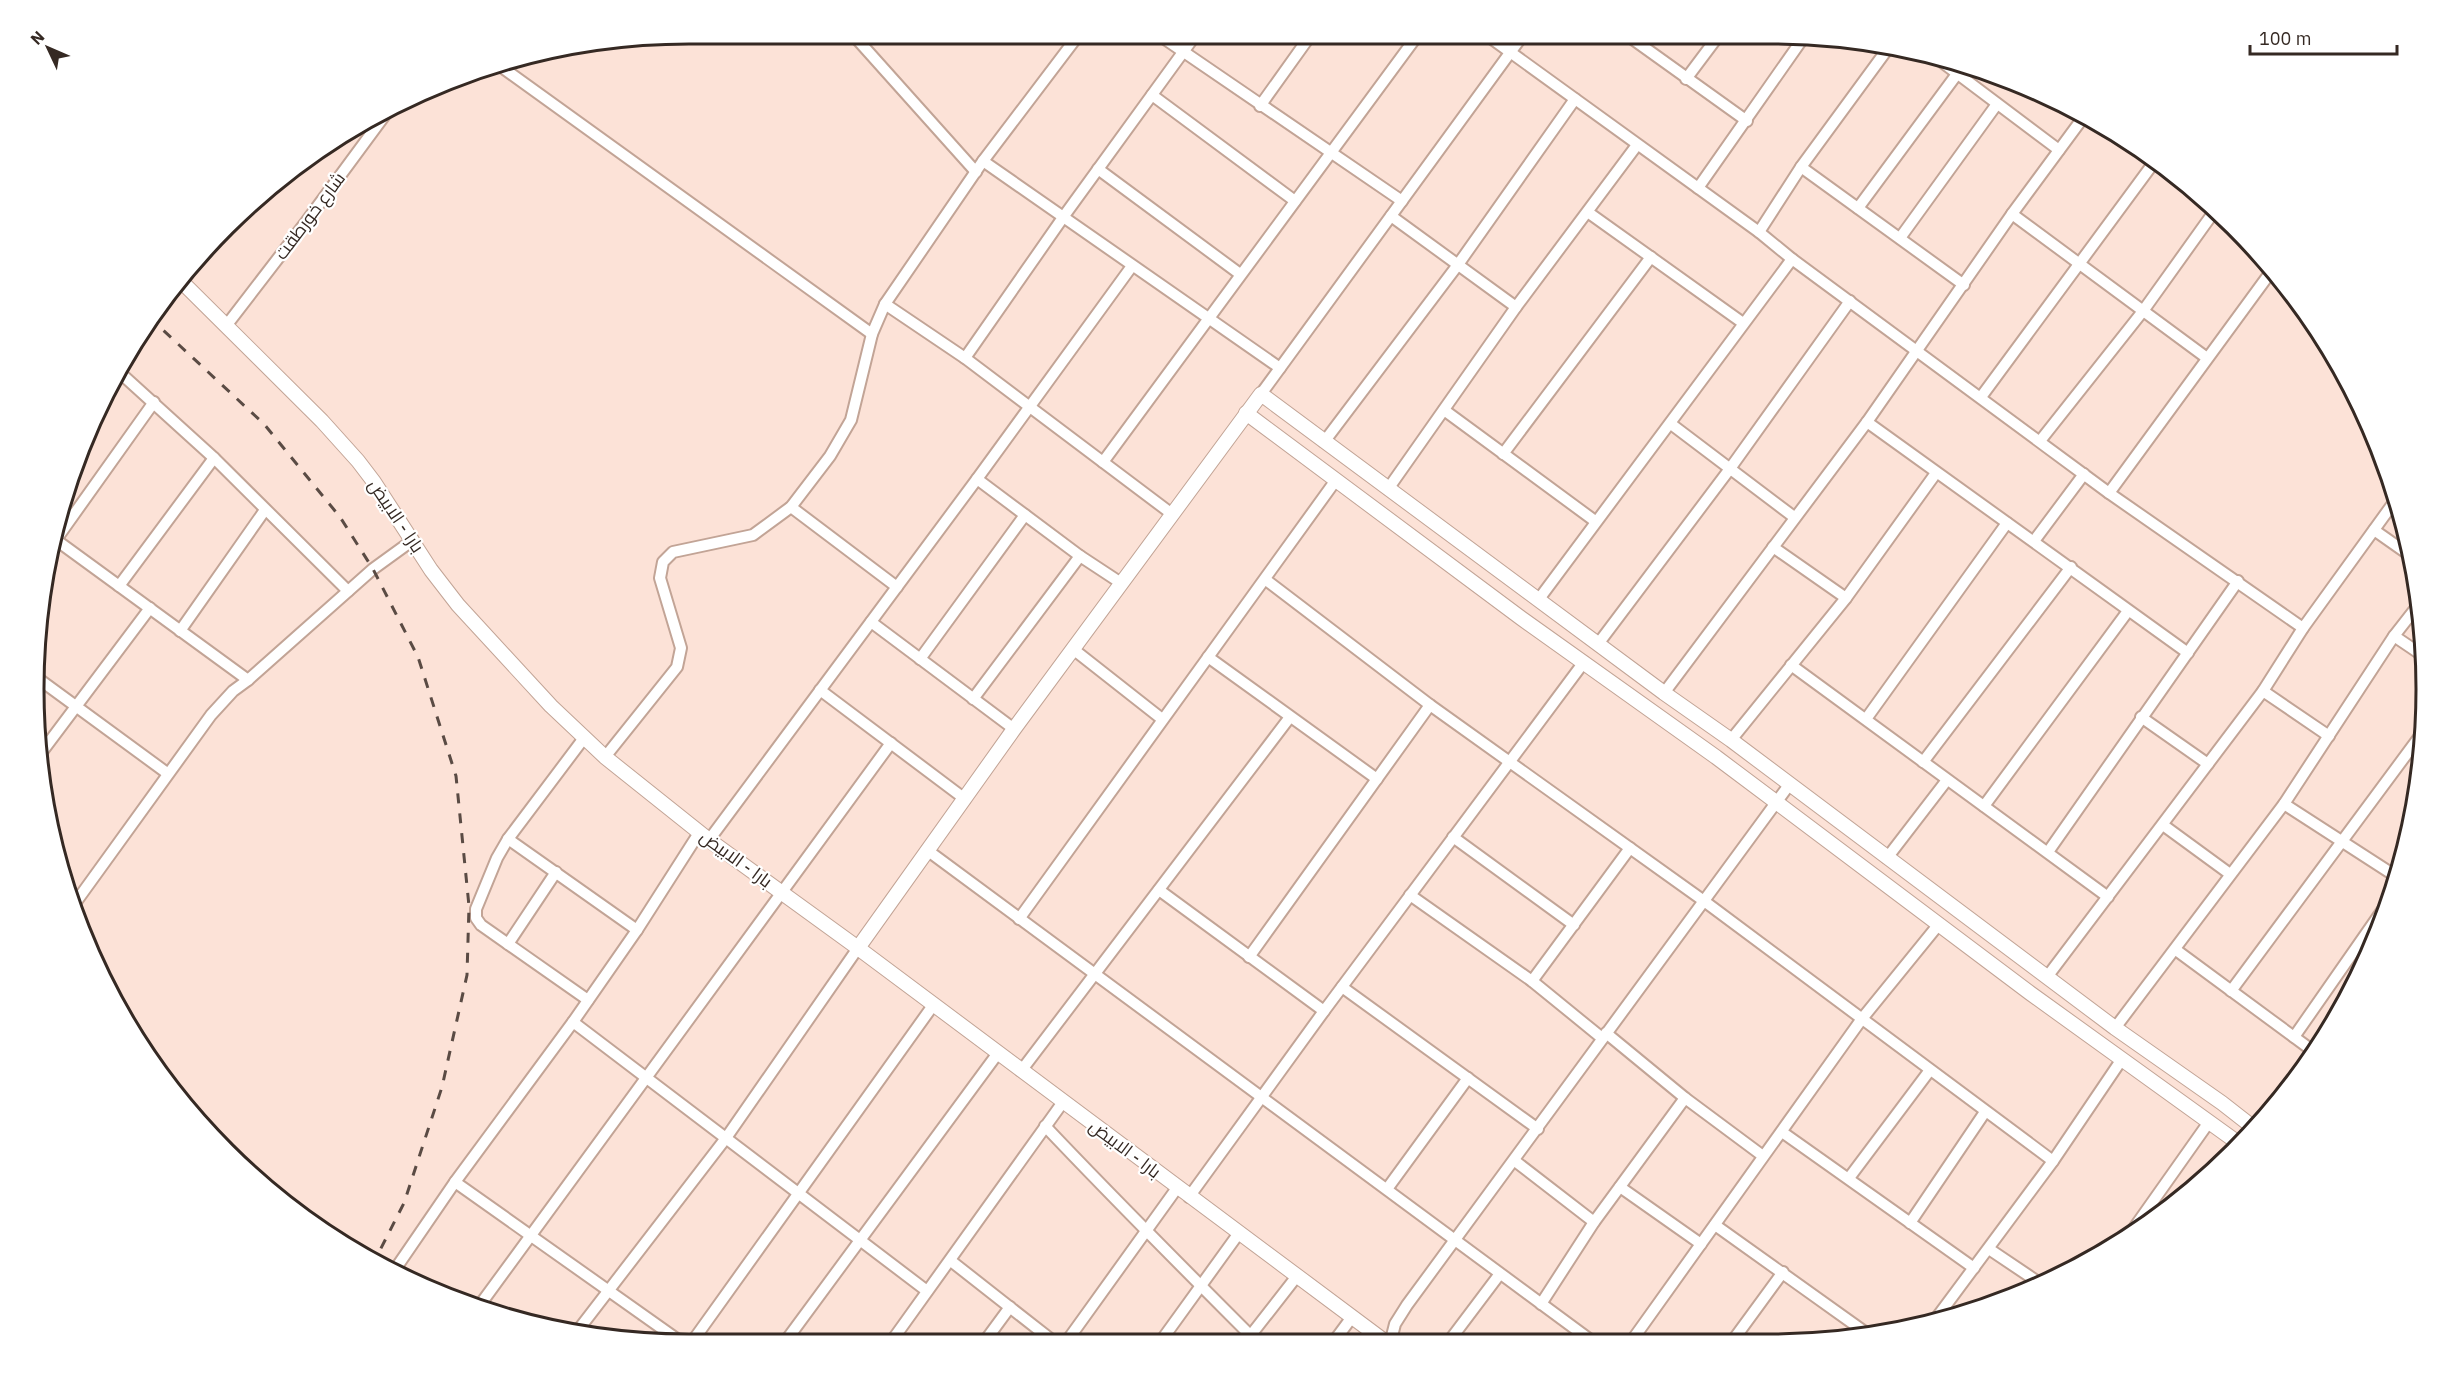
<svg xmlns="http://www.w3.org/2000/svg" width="2460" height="1377" viewBox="0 0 2460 1377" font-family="'IBM Plex Sans',Cairo,sans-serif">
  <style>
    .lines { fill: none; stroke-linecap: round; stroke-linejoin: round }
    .minor-casing { stroke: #c2a496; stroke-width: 14 }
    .major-casing { stroke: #c2a496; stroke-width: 16 }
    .minor { stroke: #fff; stroke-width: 10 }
    .major { stroke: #fff; stroke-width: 14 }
    .rail { stroke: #5a4b44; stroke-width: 3; stroke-dasharray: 10 10; stroke-linecap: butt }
    .labels { text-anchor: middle; stroke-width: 4.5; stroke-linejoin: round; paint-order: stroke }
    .street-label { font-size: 18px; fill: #352923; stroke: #fff }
    .rim { fill: none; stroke: #352923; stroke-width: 3 }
  </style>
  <rect width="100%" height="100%" fill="#fce2d7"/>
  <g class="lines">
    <defs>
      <g id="minor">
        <path d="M1627 35 1747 121"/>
        <path d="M1488 36 1759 232 1792 259 2109 493 2303 628"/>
        <path d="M1162 37 1402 201"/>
        <path d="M856 38 976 172"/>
        <path d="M1930 53 2059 150"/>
        <path d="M496 63 872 334"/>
        <path d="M1686 79 1719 35"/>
        <path d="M1152 95 1295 201"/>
        <path d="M1260 106 1310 36"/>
        <path d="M983 161 1280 368"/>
        <path d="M1801 167 1964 285"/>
        <path d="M1098 169 1240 274"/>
        <path d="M1698 188 1806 34"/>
        <path d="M1858 208 1957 74"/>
        <path d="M1589 213 1743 323"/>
        <path d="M2012 214 2207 358"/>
        <path d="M1391 216 1516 307"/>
        <path d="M1759 232 1801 167 1889 47"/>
        <path d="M1900 238 1997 104"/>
        <path d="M885 304 965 358 1172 514"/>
        <path d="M226 326 306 222 393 104"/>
        <path d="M965 358 1064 216 1194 37"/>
        <path d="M117 370 214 458 348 591"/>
        <path d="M1261 394 1523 35"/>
        <path d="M1981 397 2155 161"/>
        <path d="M1444 410 1595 521"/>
        <path d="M1867 422 2188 653"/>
        <path d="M1671 424 1794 517"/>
        <path d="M2040 441 2143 311 2216 209"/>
        <path d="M1324 442 1457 266 1575 99"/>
        <path d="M1503 454 1651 257"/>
        <path d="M1103 462 1417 36"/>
        <path d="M977 479 1080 556 1121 583"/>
        <path d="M1388 489 1516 307 1637 145"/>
        <path d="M2109 493 2273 269"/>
        <path d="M791 507 897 587"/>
        <path d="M2374 530 2411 556"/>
        <path d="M52 537 248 680"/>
        <path d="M2034 541 2084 474"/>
        <path d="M1773 547 1846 598"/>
        <path d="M50 548 154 402"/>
        <path d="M1266 580 1430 705 1704 901 2053 1161"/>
        <path d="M119 586 214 458"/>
        <path d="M1539 599 1792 259"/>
        <path d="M871 622 1014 729"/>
        <path d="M180 631 265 510"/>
        <path d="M2394 636 2425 657"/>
        <path d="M1598 644 1729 470 1850 301"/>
        <path d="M1073 649 1162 719"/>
        <path d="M1208 657 1377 779"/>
        <path d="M920 659 1025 515"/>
        <path d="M1791 665 2108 897"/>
        <path d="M36 677 167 773"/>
        <path d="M820 690 965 799"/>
        <path d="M2263 691 2329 736"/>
        <path d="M1664 693 1867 422 2012 214 2085 115"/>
        <path d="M973 699 1080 556"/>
        <path d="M2141 717 2208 764"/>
        <path d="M1866 719 2007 523"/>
        <path d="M584 738 508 839 497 858 476 909V918L481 925 588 1000"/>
        <path d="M1731 740 1846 598 1936 473"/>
        <path d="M38 757 150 608"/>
        <path d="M605 757 677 667 681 648 660 578 663 562 673 552 753 535 791 507 830 456 851 420 872 334 885 304 983 161 1077 37"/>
        <path d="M1923 762 2071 567"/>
        <path d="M2284 804 2397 877"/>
        <path d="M1984 806 2128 611"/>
        <path d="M2163 825 2230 874"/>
        <path d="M1453 837 1574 925"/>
        <path d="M508 839 637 930"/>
        <path d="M709 840 977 479 1132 266"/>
        <path d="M927 850 1589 1339"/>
        <path d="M2048 852 2238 581"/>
        <path d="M1887 858 1947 780"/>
        <path d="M1159 890 1324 1011"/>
        <path d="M1410 895 1532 981 1602 1038"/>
        <path d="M73 906 211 715 233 691 248 680 373 569 413 540"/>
        <path d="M1019 919 1336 480"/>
        <path d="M508 944 556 872"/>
        <path d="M2176 950 2313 1051"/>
        <path d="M1249 957 1430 705"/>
        <path d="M2047 977 2263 691 2303 628 2397 498"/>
        <path d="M1532 981 1630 848"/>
        <path d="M1342 987 1538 1129"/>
        <path d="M2231 991 2423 732"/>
        <path d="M573 1022 927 1291"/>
        <path d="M2115 1028 2284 804 2394 636 2419 604"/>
        <path d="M1606 1033 1685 1098 1763 1156"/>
        <path d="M2294 1037 2393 895"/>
        <path d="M1021 1071 1290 717"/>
        <path d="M1045 1126C1114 1199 1185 1270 1256 1341"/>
        <path d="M1782 1132 1974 1268"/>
        <path d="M1515 1161 1594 1222"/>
        <path d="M1849 1178 1930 1070"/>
        <path d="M455 1182 681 1342"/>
        <path d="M1620 1187 1701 1244"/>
        <path d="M1387 1189 1468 1078"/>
        <path d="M1189 1197 1324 1011 1584 662"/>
        <path d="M1910 1223 1985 1112"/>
        <path d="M1715 1225 1869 1335"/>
        <path d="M2127 1238 2209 1122"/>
        <path d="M1989 1249 2038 1282"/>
        <path d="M951 1261 1053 1341"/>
        <path d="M394 1271 455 1182 573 1022 637 930 699 833"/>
        <path d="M1541 1304 1594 1222 1685 1098"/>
        <path d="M477 1309 891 743"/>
        <path d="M1935 1320 2053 1161 2122 1059"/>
        <path d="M579 1329 726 1138 858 948"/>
        <path d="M1633 1339 1861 1020 1939 924"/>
        <path d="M1734 1339 1783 1272"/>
        <path d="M1247 1340 1297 1276"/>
        <path d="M1335 1340 1352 1317"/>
        <path d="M1391 1340 1395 1324 1407 1305 1789 785"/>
        <path d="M1450 1340 1499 1275"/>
        <path d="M985 1341 1010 1307"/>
        <path d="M1067 1341 1177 1188"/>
        <path d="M1161 1341 1239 1233"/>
        <path d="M692 1342 934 1004"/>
        <path d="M785 1342 998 1053"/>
        <path d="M891 1342 1063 1102"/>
      </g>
      <g id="major">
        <path d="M180 280 322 421 358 461 374 482 431 570 458 605 551 706 605 757 709 840 858 948 1383 1340"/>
        <path d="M1246 413 1521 618 1716 757 2030 993 2241 1145"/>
        <path d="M858 948 1014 729 1261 394 1664 693 1731 740 2115 1028 2222 1103 2254 1128"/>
      </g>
    </defs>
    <use href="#minor" class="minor-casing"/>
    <use href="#major" class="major-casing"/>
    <use href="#minor" class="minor"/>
    <use href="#major" class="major"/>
    <path class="rail" d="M149 317 264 424 340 517 373 569 418 657 456 776 469 906 467 975 442 1087 404 1203 374 1262"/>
  </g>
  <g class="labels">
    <g class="street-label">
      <text transform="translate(310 216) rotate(-53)" y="6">شارع خورطقت</text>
      <text transform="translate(396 516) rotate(56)" y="6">بارا - الابيض</text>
      <text transform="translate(736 859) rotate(36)" y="6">بارا - الابيض</text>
      <text transform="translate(1125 1149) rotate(37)" y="6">بارا - الابيض</text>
    </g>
  </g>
  <path d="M0 0H2460V1377H0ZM689 44H1771A645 645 0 0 1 2416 689V689A645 645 0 0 1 1771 1334H689A645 645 0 0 1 44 689V689A645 645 0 0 1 689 44Z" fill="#fff" fill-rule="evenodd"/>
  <path class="rim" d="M689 44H1771A645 645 0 0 1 2416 689V689A645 645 0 0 1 1771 1334H689A645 645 0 0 1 44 689V689A645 645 0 0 1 689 44Z"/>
  <g transform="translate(48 48) rotate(314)" stroke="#ffffff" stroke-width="4.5" paint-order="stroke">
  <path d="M0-4.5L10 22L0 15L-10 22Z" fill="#352923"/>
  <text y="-9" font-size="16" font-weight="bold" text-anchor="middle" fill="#352923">N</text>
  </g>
  <path d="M2250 45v9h147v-9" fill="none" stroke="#352923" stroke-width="3"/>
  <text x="2259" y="45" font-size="18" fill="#352923" stroke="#ffffff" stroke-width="4.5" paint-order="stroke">100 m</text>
</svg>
